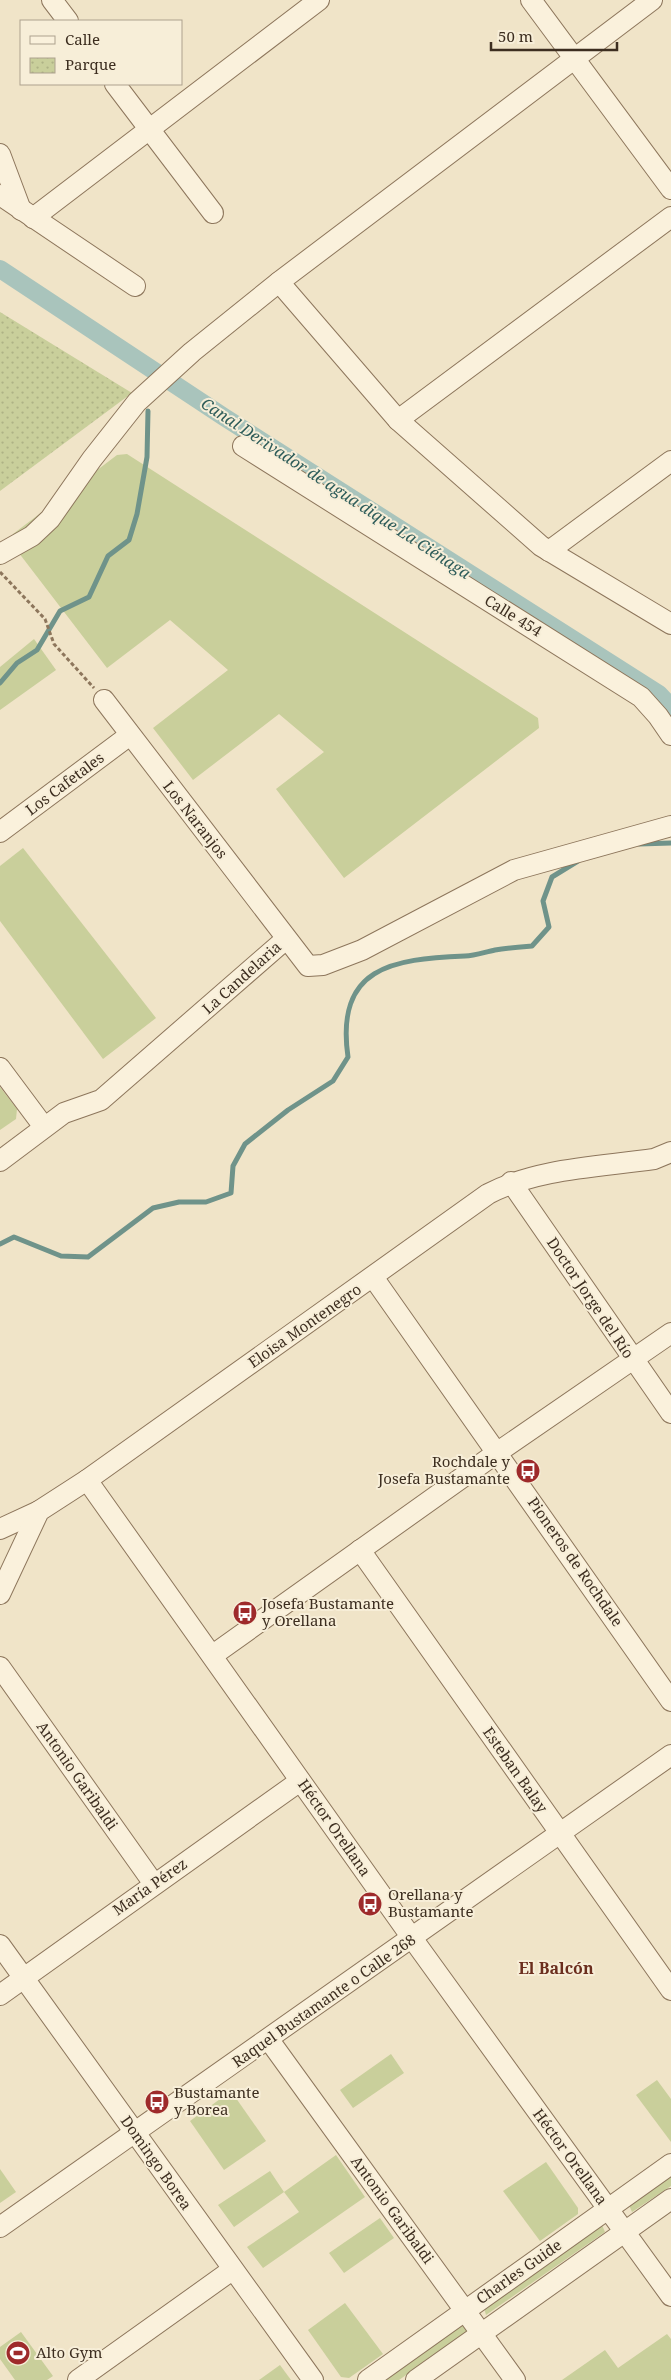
<svg xmlns="http://www.w3.org/2000/svg" width="671" height="2380" viewBox="0 0 671 2380" font-family="'Noto Serif',serif">
  <style>
    .grass { fill: #c9cf9b }
    .park { fill: url(#park-dots) }
    .lines { fill: none; stroke-linecap: round; stroke-linejoin: round }
    .stream { stroke: #6f938a; stroke-width: 5 }
    .canal { stroke: #a9c4bc; stroke-width: 18 }
    .minor-casing { stroke: #8d765c; stroke-width: 22 }
    .path { stroke: #8d765c; stroke-width: 3; stroke-dasharray: 4 2.5; stroke-linecap: butt }
    .minor { stroke: #faf1dc; stroke-width: 20 }
    .labels { text-anchor: middle; stroke-width: 4; stroke-linejoin: round; paint-order: stroke }
    .street-label { font-size: 15px; fill: #3d2e20; stroke: #f7eed8 }
    .poi-label { font-size: 15px; fill: #3d2e20; stroke: #f7eed8; text-anchor: start }
    .water-label { font-size: 16px; font-style: italic; fill: #2f5d5a; stroke: #f7eed8 }
    .neighbourhood-label { font-size: 16px; font-weight: bold; fill: #6b2e1e; stroke: #f7eed8 }
  </style>
  <defs>
    <pattern id="park-dots" width="8" height="8" patternUnits="userSpaceOnUse" patternTransform="scale(1.25)"><rect width="8" height="8" fill="#c9cf9b"/><path d="M2 2h.1M6 6h.1" fill="none" stroke="#aeb285" stroke-width="1.8" stroke-linecap="round"/></pattern>
  </defs>
  <rect width="100%" height="100%" fill="#f0e4c8"/>
  <g class="grass">
    <path d="M127 454 538 718 539 728 344 878 276 789 324 752 279 714 193 780 153 728 228 670 170 620 107 668 12 544 13 534 117 455Z"/>
    <path d="M34 639 56 670 0 710V667Z"/>
    <path d="M23 848 156 1018 103 1059 0 921V866Z"/>
    <path d="M0 1087 17 1109 16 1119 0 1130Z"/>
    <path d="M391 2054 404 2073 353 2108 340 2090Z"/>
    <path d="M657 2080 671 2099V2142L636 2095Z"/>
    <path d="M231 2091 266 2141 224 2170 190 2121Z"/>
    <path d="M336 2155 365 2197 263 2268 247 2247 299 2212 284 2192 234 2227 218 2205 270 2171 284 2192Z"/>
    <path d="M546 2162 578 2208V2214L540 2241 503 2191Z"/>
    <path d="M0 2169 16 2192 0 2203Z"/>
    <path d="M671 2175V2186L632 2212 629 2205Z"/>
    <path d="M380 2218 394 2238 344 2273 329 2253Z"/>
    <path d="M602 2225 605 2232 486 2315 484 2308Z"/>
    <path d="M345 2303 383 2354 349 2378 341 2377 308 2330Z"/>
    <path d="M464 2322 471 2329 399 2380H384Z"/>
    <path d="M21 2332 53 2376 47 2380H15L0 2359V2347Z"/>
    <path d="M667 2334 671 2339V2380H562L605 2350 618 2368Z"/>
    <path d="M280 2365 291 2380H259Z"/>
  </g>
  <path class="park" d="M0 312 132 393 0 491Z"/>
  <g class="lines">
    <g class="stream">
      <path d="M0 683 17 663 37 650 60 611 89 597 108 556 129 540 137 514 147 457 148 411"/>
      <path d="M639 844 671 843"/>
      <path d="M0 1244 14 1237 61 1256 88 1257 153 1208 179 1202H206L231 1193 233 1166 245 1144 288 1110 333 1081 348 1057C335 967 392 959 465 956 475 956 485 952 495 950 507 948 520 947 532 946L549 927 543 901 552 877 578 861"/>
    </g>
    <path class="canal" d="M0 269 224 417 659 694 671 707"/>
    <defs>
      <g id="minor">
        <path d="M52 0 68 21"/>
        <path d="M531 0 671 189"/>
        <path d="M115 84 213 213"/>
        <path d="M0 154 21 210"/>
        <path d="M0 195 135 286"/>
        <path d="M33 218 319 0"/>
        <path d="M279 282 398 420 541 546 671 624"/>
        <path d="M398 420 671 217"/>
        <path d="M243 446 641 697 658 716 671 735"/>
        <path d="M549 551 671 461"/>
        <path d="M0 554 32 536 50 519 92 459 137 402 192 352 279 282 652 0"/>
        <path d="M104 700 308 966 323 965 362 950 514 870 671 826"/>
        <path d="M0 832 130 735"/>
        <path d="M0 1068 44 1127"/>
        <path d="M0 1161 64 1113 101 1100 286 939"/>
        <path d="M511 1182 671 1413"/>
        <path d="M373 1277 671 1701"/>
        <path d="M87 1480 412 1938 671 2296"/>
        <path d="M0 1529 39 1511"/>
        <path d="M360 1550 671 1990"/>
        <path d="M0 1594 39 1511 87 1480 488 1194C538 1168 599 1167 654 1159L671 1152"/>
        <path d="M213 1655 498 1452 671 1333"/>
        <path d="M0 1667 154 1884"/>
        <path d="M0 1945 313 2380"/>
        <path d="M0 1995 300 1781"/>
        <path d="M269 2040 515 2380"/>
        <path d="M0 2227 671 1755"/>
        <path d="M78 2380 232 2270"/>
        <path d="M368 2380 671 2164"/>
        <path d="M416 2380 671 2199"/>
      </g>
    </defs>
    <use href="#minor" class="minor-casing"/>
    <path class="path" d="M0 572 45 619 54 644 94 688"/>
    <use href="#minor" class="minor"/>
  </g>
  <defs>
    <symbol id="bus-disc" viewBox="-11 -11 22 22"><circle r="9.5" fill="#9e2a2b" stroke="#f7eed8"/><path d="M-5-6H5V4H4V6H2V4H-2V6H-4V4H-5ZM-3.5-4V0h7V-4ZM-3.5 1.2v1.5H-2V1.2ZM2 1.2v1.5H3.5V1.2Z" fill="#fff"/></symbol>
    <symbol id="stadium-disc" viewBox="-11 -11 22 22"><circle r="9.5" fill="#9e2a2b" stroke="#f7eed8"/><path d="M0-5a6.5 5 0 1 0 0 10a6.5 5 0 1 0 0-10ZM-3.5-1.8h7v3.6h-7Z" fill="#fff"/></symbol>
  </defs>
  <g fill-rule="evenodd">
    <use href="#bus-disc" x="514" y="1457" width="28" height="28"/>
    <use href="#bus-disc" x="231" y="1599" width="28" height="28"/>
    <use href="#bus-disc" x="356" y="1890" width="28" height="28"/>
    <use href="#bus-disc" x="143" y="2088" width="28" height="28"/>
    <use href="#stadium-disc" x="4" y="2339" width="28" height="28"/>
  </g>
  <g class="labels">
    <g class="street-label">
      <text transform="translate(513 616) rotate(32)" y="5">Calle 454</text>
      <text transform="translate(65 784) rotate(-37)" y="5">Los Cafetales</text>
      <text transform="translate(195 820) rotate(52)" y="5">Los Naranjos</text>
      <text transform="translate(242 978) rotate(-42)" y="5">La Candelaria</text>
      <text transform="translate(590 1298) rotate(56)" y="5">Doctor Jorge del Río</text>
      <text transform="translate(305 1326) rotate(-35)" y="5">Eloisa Montenegro</text>
      <text transform="translate(575 1562) rotate(55)" y="5">Pioneros de Rochdale</text>
      <text transform="translate(515 1770) rotate(55)" y="5">Esteban Balay</text>
      <text transform="translate(77 1776) rotate(55)" y="5">Antonio Garibaldi</text>
      <text transform="translate(334 1828) rotate(55)" y="5">Héctor Orellana</text>
      <text transform="translate(150 1887) rotate(-35)" y="5">María Pérez</text>
      <text transform="translate(324 2001) rotate(-35)" y="5">Raquel Bustamante o Calle 268</text>
      <text transform="translate(570 2157) rotate(54)" y="5">Héctor Orellana</text>
      <text transform="translate(156 2163) rotate(55)" y="5">Domingo Borea</text>
      <text transform="translate(392 2210) rotate(54)" y="5">Antonio Garibaldi</text>
      <text transform="translate(519 2272) rotate(-35)" y="5">Charles Guide</text>
    </g>
    <g class="poi-label">
      <text x="510" y="1467" text-anchor="end">Rochdale y<tspan x="510" dy="17">Josefa Bustamante</tspan></text>
      <text x="262" y="1609">Josefa Bustamante<tspan x="262" dy="17">y Orellana</tspan></text>
      <text x="388" y="1900">Orellana y<tspan x="388" dy="17">Bustamante</tspan></text>
      <text x="174" y="2098">Bustamante<tspan x="174" dy="17">y Borea</tspan></text>
      <text x="36" y="2358">Alto Gym</text>
    </g>
    <g class="water-label">
      <text transform="translate(336 488) rotate(33)" y="6">Canal Derivador de agua dique La Ciénaga</text>
    </g>
    <g class="neighbourhood-label">
      <text x="556" y="1974">El Balcón</text>
    </g>
  </g>
  <rect x="20" y="20" width="162" height="65" fill="#f7eed8" stroke="#ada18e"/>
  <rect x="30" y="36" width="25" height="8" fill="#faf1dc" stroke="#ada18e"/>
  <text x="65" y="45" font-size="15" fill="#3d2e20">Calle</text>
  <rect x="30" y="58" width="25" height="15" fill="url(#park-dots)" stroke="#ada18e"/>
  <text x="65" y="70" font-size="15" fill="#3d2e20">Parque</text>
  <path d="M491 42v8h126v-8" fill="none" stroke="#3d2e20" stroke-width="2.5"/>
  <text x="498" y="42" font-size="15" fill="#3d2e20" stroke="#f7eed8" stroke-width="4" paint-order="stroke">50 m</text>
</svg>
